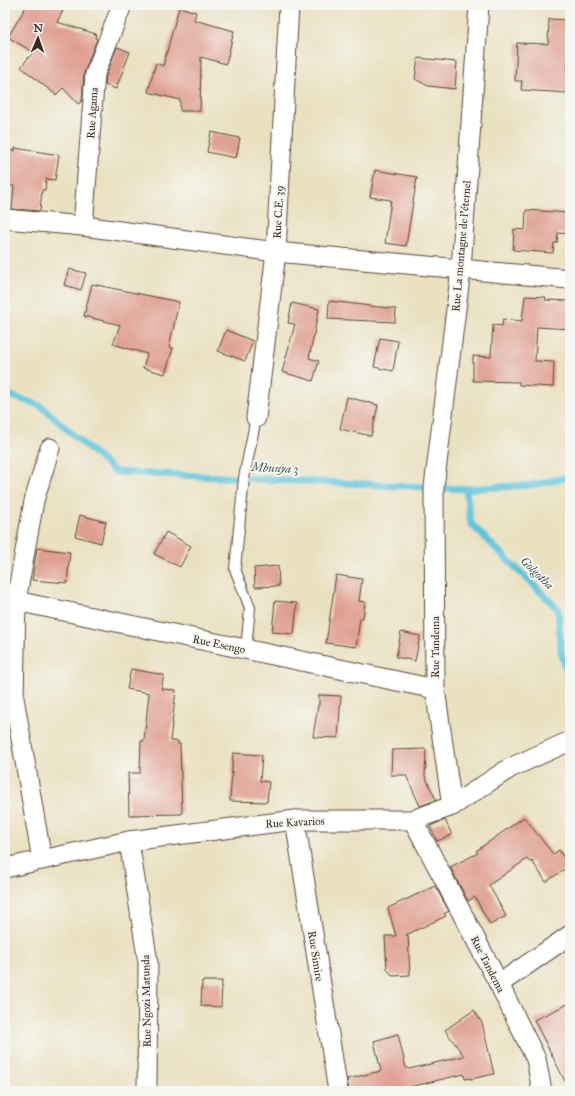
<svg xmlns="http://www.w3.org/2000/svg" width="575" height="1096" viewBox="0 0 575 1096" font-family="'IM FELL Great Primer',serif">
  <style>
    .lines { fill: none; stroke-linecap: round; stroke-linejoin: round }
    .stream { stroke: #60c5dd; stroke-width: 7 }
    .building { fill: #df9f90 }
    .lane-casing { stroke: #554536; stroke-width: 12 }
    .street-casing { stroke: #554536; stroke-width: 21 }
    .lane { stroke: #fff; stroke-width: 10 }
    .street { stroke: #fff; stroke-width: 19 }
    .labels { text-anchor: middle; stroke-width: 4; stroke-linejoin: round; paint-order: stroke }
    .street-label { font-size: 11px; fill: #3b2a1e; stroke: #f6f6f2 }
    .water-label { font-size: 12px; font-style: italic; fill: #465857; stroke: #f6f6f2 }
  </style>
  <rect width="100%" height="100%" fill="#f6f6f2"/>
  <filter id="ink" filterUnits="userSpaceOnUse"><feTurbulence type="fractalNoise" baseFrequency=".025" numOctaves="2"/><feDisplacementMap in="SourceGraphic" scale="8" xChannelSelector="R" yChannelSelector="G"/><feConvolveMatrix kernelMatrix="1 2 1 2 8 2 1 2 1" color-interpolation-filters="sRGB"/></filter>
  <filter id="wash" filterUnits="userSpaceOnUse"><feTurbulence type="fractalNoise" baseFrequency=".012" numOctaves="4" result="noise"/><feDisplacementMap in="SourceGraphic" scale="16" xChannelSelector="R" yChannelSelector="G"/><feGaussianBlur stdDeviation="0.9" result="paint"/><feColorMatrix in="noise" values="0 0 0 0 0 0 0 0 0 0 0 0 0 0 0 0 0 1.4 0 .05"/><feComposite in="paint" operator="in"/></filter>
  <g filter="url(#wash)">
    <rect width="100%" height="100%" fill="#eae1c1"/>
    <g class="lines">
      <g class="stream">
        <path d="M5 394 41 406 115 472 466 489 532 485 570 477"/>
        <path d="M466 489 471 524 558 609 561 651 570 684"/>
      </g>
    </g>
    <g id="blocks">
      <g class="building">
        <path d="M27 5H66L57 22 96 34 95 38 97 39 84 73 82 101 78 104 63 88 56 95 21 67 33 52 8 37Z"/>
        <path d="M179 7 196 12 194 20 234 31 226 64 201 57 200 111H180V100L148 92 156 63 163 66Z"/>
        <path d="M549 19 570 20 567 93 521 90 522 81H515L517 43 548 44Z"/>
        <path d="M117 47 130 52 116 89 105 85 106 76Z"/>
        <path d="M418 58 457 62 455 89 428 86 415 79Z"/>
        <path d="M211 132 240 138 236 158 207 152Z"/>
        <path d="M15 148 59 155 55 180 46 179 45 190H42L40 211 12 209 14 186H5V150L15 151Z"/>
        <path d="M375 170 417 177 406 246 385 243 391 200 370 197Z"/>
        <path d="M526 210 570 213V234L558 233 557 243H554L553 253 513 250 514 229 525 230Z"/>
        <path d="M69 269 86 273 81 290 64 285Z"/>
        <path d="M92 284 179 302 169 347 173 348 165 374 143 368 147 354 113 344 120 325 84 316Z"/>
        <path d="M525 296 546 297 545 300 570 301V329L537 327 535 361 554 362 553 387 519 385V382L473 381V356L491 357 493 325 502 326 503 319 522 321Z"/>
        <path d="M329 301 396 309 395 322 328 319Z"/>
        <path d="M292 303 319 309 309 358 319 361 313 381 282 372 295 324 288 323Z"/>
        <path d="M226 330 253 341 245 361 218 351Z"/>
        <path d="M380 338 398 341 393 371 374 367Z"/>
        <path d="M347 397 378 405 371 436 340 429Z"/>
        <path d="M80 515 106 522 101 543 75 536Z"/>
        <path d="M166 532 191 546 180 567 154 554Z"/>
        <path d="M37 548 70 552 67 583 32 580Z"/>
        <path d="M278 566 279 586 255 587 254 568Z"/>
        <path d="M336 575 362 579 359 601 365 602 363 618H360L356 647 326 643Z"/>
        <path d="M275 601 297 603 294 634 272 632Z"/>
        <path d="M401 632 420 636 415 661 396 657Z"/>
        <path d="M131 669 164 675 161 689 176 690 170 741H178V744H180L182 814 129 815 128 773H140L141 741H144L149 693 127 689Z"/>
        <path d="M319 695 341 696 338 738 313 737 318 705H319Z"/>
        <path d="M426 749 425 776 436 800 420 806 406 775H391L392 750Z"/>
        <path d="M233 753 262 755 260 781 269 782 267 802 230 801Z"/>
        <path d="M524 817 553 854 559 850 569 866 546 882 532 861 530 862 527 859 489 885 506 916 490 925 475 897 468 901 450 867 478 853 476 851Z"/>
        <path d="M445 820 452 835 437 841 430 826Z"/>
        <path d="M435 886 449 911 444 914 446 916 406 935H408L410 975 393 976 387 969 385 936H396L388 908Z"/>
        <path d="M202 981H222L221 1007 201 1006Z"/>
        <path d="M570 1003V1091L534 1020Z"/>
        <path d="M474 1010 482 1023 494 1074 471 1079 470 1078 465 1079 464 1074 393 1091H349L347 1079 381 1071 374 1041 398 1034 406 1068H409V1069L464 1056 445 1030Z"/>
      </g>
    </g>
  </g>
  <g filter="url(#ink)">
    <use href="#blocks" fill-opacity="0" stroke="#554536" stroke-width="1"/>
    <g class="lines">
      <defs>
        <path id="lane" d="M246 649 250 608 235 569 244 478 256 418"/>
        <g id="street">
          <path d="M5 219 83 226 276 252 570 279"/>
          <path d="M83 226 95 74 122 5"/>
          <path d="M256 418 276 252 289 5"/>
          <path d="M5 594 16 601 435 689"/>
          <path d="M452 806 435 689 434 487 461 269 479 5"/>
          <path d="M295 820 338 1091"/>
          <path d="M413 820 499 984 536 1059 542 1091"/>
          <path d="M129 841 148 963 147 1091"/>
          <path d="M42 860 14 698 16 601 34 501 50 448"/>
          <path d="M5 868 129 841 295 820H413L452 806 510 768 570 741"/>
          <path d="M499 984 570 935"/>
        </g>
      </defs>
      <use href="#lane" class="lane-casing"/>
      <use href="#street" class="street-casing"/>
      <use href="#lane" class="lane"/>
      <use href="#street" class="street"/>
    </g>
  </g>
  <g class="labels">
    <g class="street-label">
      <text transform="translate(92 113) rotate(-86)" y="4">Rue Agama</text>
      <text transform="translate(278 212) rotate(-87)" y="4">Rue C.E. 39</text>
      <text transform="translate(461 246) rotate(-85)" y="4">Rue La montagne de l'éternel</text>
      <text transform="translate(219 644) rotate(12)" y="4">Rue Esengo</text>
      <text transform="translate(435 647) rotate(-90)" y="4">Rue Tandema</text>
      <text transform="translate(295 822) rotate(-3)" y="4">Rue Kavarios</text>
      <text transform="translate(316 956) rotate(81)" y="4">Rue Simire</text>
      <text transform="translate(488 964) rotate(63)" y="4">Rue Tandema</text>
      <text transform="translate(146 1001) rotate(-91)" y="4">Rue Ngozi Matunda</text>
    </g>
    <g class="water-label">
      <text transform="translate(275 468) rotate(3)" y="4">Mbunya 3</text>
      <text transform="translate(537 573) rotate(44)" y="4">Golgotha</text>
    </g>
  </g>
  <rect width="575" height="1096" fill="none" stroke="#f6f6f2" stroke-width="20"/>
  <g transform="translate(38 38) rotate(2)" stroke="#f6f6f2" stroke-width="3" paint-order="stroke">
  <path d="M0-3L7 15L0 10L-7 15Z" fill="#3b2a1e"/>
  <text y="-6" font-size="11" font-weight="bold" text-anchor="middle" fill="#3b2a1e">N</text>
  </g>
</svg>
